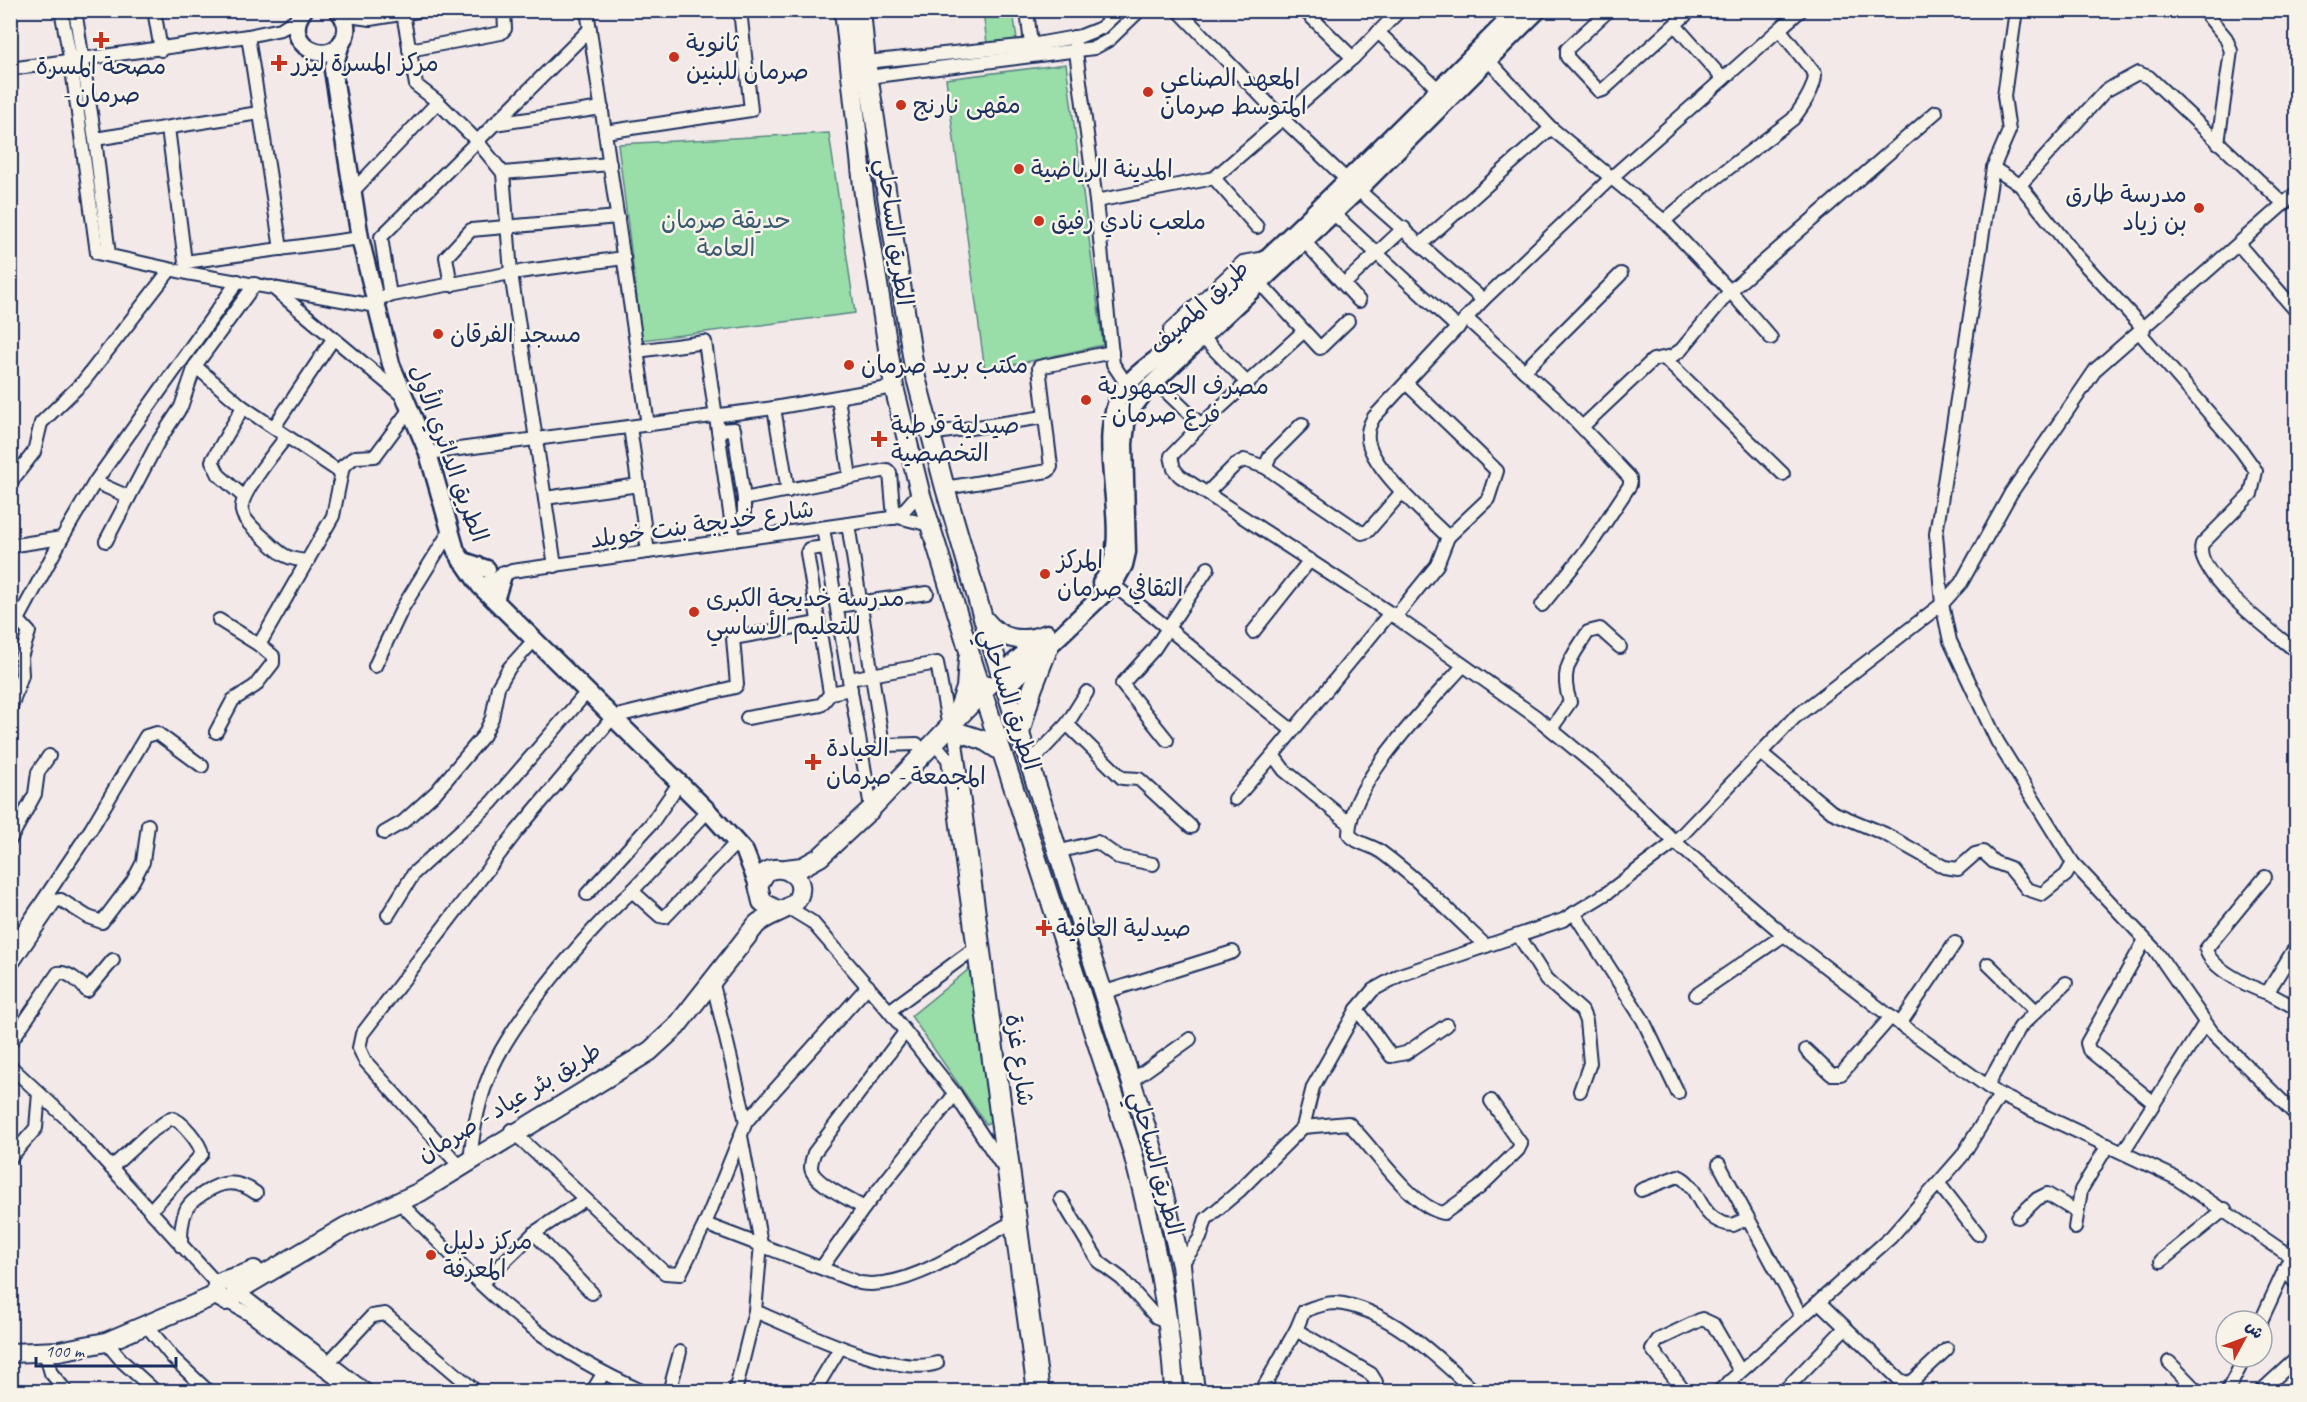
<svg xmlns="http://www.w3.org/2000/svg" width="2307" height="1402" viewBox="0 0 2307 1402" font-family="Caveat,'Playpen Sans Arabic',sans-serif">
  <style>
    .green { fill: #99dda9; stroke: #5a8684; stroke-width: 1.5 }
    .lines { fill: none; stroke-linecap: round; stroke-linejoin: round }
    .minor-casing { stroke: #1b2f5e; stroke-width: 16 }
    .major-casing { stroke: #1b2f5e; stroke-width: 21 }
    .highway-casing { stroke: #1b2f5e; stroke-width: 22 }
    .minor { stroke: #f7f3e8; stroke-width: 12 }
    .major { stroke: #f7f3e8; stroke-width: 16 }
    .highway { stroke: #f7f3e8; stroke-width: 18 }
    .poi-dot { fill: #c8321e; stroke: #f7f3e8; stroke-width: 2 }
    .labels { text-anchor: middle; stroke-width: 5; stroke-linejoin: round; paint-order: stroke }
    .poi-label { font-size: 24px; fill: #1b2f5e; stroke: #f7f3e8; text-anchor: start }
    .park-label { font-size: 24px; fill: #3a5a71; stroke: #f7f3e8 }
    .street-label { font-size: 24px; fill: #1b2f5e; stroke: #f7f3e8 }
  </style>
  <rect width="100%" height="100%" fill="#f3e9e9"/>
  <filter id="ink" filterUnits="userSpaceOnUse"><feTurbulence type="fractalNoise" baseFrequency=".0167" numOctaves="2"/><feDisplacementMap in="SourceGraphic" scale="12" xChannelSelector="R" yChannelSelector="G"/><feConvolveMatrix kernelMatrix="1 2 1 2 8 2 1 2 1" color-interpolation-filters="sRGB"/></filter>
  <g filter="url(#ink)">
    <g class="green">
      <path d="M983 11H1013L1017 40 987 44Z"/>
      <path d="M1066 64 1103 345 985 371 946 79Z"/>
      <path d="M829 133 855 313 642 340 618 144Z"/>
      <path d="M973 966 994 1120 986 1124 911 1016Z"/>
    </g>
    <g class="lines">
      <defs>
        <g id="minor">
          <path d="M61 10 71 62 97 253 187 273 376 306"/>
          <path d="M75 10 95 139 109 255"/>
          <path d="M154 10 161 50"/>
          <path d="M587 10 648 425"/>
          <path d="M1027 10 1031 45"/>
          <path d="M1178 10 1284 120 1348 181 1483 300"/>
          <path d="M1304 10 1353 58"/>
          <path d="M1609 10 1567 49V57L1599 91 1603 90 1691 10"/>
          <path d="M2016 10 2004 96 2009 131 1993 168 1936 534 1942 604 1950 641 1997 741 2073 863 2156 951 2212 1032 2296 1115"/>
          <path d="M2203 10 2226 38 2231 51 2218 143"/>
          <path d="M403 14 416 85 438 102 477 141 503 173 511 273 555 566"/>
          <path d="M342 15 370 19 425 10"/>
          <path d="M1675 25 1723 79"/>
          <path d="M1378 32 1438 89"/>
          <path d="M248 36 281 249"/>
          <path d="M1074 37 1096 201 1113 364 1127 385"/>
          <path d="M409 50 501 33 505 29 504 10"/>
          <path d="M1488 60 1551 128 1664 221 1730 291 1936 112"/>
          <path d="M866 62 1031 45 1081 36 1101 28 1120 10"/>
          <path d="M10 69 248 36 281 29 298 18"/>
          <path d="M868 77 1094 48 1109 40 1140 10"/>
          <path d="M494 124 602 108"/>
          <path d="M168 128 185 262 360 238"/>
          <path d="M605 132 751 110 740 10"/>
          <path d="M95 139 259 113"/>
          <path d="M1993 168 2020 185 2076 255 2144 329"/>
          <path d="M503 173 610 164"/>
          <path d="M1214 178 1257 227"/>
          <path d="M2020 185 2105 91 2138 73 2149 77 2284 204"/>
          <path d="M353 191 438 102"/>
          <path d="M1096 201 1214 178 1353 58 1400 10"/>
          <path d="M1333 213 1458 328"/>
          <path d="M1664 221 1704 187 1793 119C1802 107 1815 89 1815 74L1780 30"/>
          <path d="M1304 241 1359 301"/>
          <path d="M1421 244 1551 128"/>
          <path d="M2239 245 2296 311"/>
          <path d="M1260 283 1320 348 1348 321"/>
          <path d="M1344 284 1404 228"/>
          <path d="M451 285 446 257 471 230 618 217"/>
          <path d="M272 287 404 397"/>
          <path d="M390 296 381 237 590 29"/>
          <path d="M382 297 511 273 624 258"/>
          <path d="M1466 318 1556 400 1630 478V485L1589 547 1542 605"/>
          <path d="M1304 331 1201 425 1171 456 1174 469 1180 476 1390 613 1535 716 1604 773 1675 842 1784 935 1900 1024 1987 1086 2000 1095 2174 1177 2290 1256"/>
          <path d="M2140 333 2241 450 2256 471 2251 494 2202 544C2192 573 2275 634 2296 651"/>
          <path d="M1202 337 1248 384"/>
          <path d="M1170 348V330L1243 262 1266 258"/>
          <path d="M637 351 705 342 734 540"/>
          <path d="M1665 359 1783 474"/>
          <path d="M195 366 243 407 340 472"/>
          <path d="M1524 371 1621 274"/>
          <path d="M1155 381 1201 425"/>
          <path d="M1406 383 1497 471 1488 499 1448 537"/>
          <path d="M838 398 850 477"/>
          <path d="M243 407 212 461 219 475 244 497"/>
          <path d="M774 408 788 491"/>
          <path d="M274 427 333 339"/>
          <path d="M630 427 648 552"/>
          <path d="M1582 427 1653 360 1672 356 1681 350 1730 291 1771 338"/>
          <path d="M718 430 734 429 744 499V517L732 524"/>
          <path d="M930 434 1044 417"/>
          <path d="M286 437C276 451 238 495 242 511 244 522 257 531 265 539 281 554 285 559 308 561"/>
          <path d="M428 453 774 408 894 387"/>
          <path d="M1265 467 1270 456 1302 424"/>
          <path d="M95 482 129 497"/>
          <path d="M10 483 34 452 41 423 83 382 170 270"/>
          <path d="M945 488 1048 471 1051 467 1039 367 1112 352"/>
          <path d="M1208 492 1235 465 1244 460 1265 467 1362 533 1368 531 1402 492"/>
          <path d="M545 498 639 485"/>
          <path d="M744 499 887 470 890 473 894 518"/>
          <path d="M898 517 920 492"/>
          <path d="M848 524 883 745 917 744"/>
          <path d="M823 528 872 813"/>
          <path d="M106 541 158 442 181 407 195 366 255 284"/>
          <path d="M15 545 62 538 95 482 238 281"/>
          <path d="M826 547 809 549 807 553 830 693 851 689"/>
          <path d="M1113 585C1175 631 1231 683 1292 730"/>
          <path d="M480 586 512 571 898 517 930 525"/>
          <path d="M837 606 927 593"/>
          <path d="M1395 617 1437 565 1448 537C1427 516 1376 472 1369 444 1366 435 1369 425 1374 417L1483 300 1611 178 1801 10"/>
          <path d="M219 620 259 645 333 516 343 466 355 457 375 456 409 410"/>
          <path d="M1253 632 1310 560"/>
          <path d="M375 666 403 607 450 531"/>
          <path d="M1463 666C1429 704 1350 782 1349 834 1356 844 1370 844 1381 852 1419 880 1452 914 1486 946"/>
          <path d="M849 679 937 663 949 728"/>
          <path d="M10 710 22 675 21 657 29 632 18 620 62 538"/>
          <path d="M747 718 821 705 831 693"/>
          <path d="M1067 724 1122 778 1139 779 1191 827"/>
          <path d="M1551 729 1570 702C1559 669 1571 659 1588 632L1600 629 1620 647"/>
          <path d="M216 732 233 700 255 686 273 663V656L259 645"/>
          <path d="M955 735 1043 1392"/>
          <path d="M1167 740 1122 684 1154 649 1208 568"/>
          <path d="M940 750 948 759 1034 1392"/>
          <path d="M1761 753 1832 812 1885 834 1944 867 1958 869 1975 854 1983 852 1994 862 2010 868 2027 889 2042 894 2066 875 2073 863"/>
          <path d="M1029 764 1067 724 1087 692"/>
          <path d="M1235 799 1273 755"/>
          <path d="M708 811 632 891 660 916 665 917 737 842"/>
          <path d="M1349 823 1284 770 1273 755 1390 613"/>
          <path d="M384 833 403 822 436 792 484 735 492 718 498 687 509 668 535 639"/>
          <path d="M10 840 35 794 38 772 49 756"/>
          <path d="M1676 841 1794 718 1942 604 1961 583 2011 493 2096 369 2296 193"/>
          <path d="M1057 852 1097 842 1118 857 1153 864"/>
          <path d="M2265 877 2206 949C2210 969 2252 988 2270 994"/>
          <path d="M587 894 651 824 680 782"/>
          <path d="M789 908 812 922 889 1011 955 1094 1001 1164"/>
          <path d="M1574 913 1643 1020 1678 1093"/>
          <path d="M388 915 414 873 491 803 587 692"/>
          <path d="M1519 936 1546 979 1582 1011 1586 1021 1590 1063 1580 1091"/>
          <path d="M2145 940 2087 1043 2089 1050 2154 1103"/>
          <path d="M10 950 91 829 146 736 157 733 202 766"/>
          <path d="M2296 950 2293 951 2269 990 2270 994 2296 1008"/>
          <path d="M1988 964 2036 1011"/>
          <path d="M10 967 55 901 61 900 88 917 102 922 133 881 143 862 148 825"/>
          <path d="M712 980 746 1122"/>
          <path d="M1102 993 1233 952"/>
          <path d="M1696 995 1784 935"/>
          <path d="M1357 1009 1391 1056 1406 1053 1447 1025"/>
          <path d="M889 1011 974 949"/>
          <path d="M1900 1024 1955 943"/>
          <path d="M10 1043 58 973C68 971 81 983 87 991L113 960"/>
          <path d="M1806 1050 1831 1074H1841L1891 1017"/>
          <path d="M10 1066 67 1119 217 1284"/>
          <path d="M1131 1081 1190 1039"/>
          <path d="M1987 1086 2020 1027 2066 983"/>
          <path d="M1303 1127 1348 1123C1372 1145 1411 1208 1444 1213L1479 1188 1518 1150 1521 1144 1491 1101"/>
          <path d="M511 1130 665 1273 680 1274 705 1224 746 1122 868 986"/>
          <path d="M471 1152C474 1126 479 1100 489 1076 508 1024 590 929 632 891"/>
          <path d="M2123 1152 2205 1023"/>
          <path d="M10 1158 36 1128 39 1093"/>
          <path d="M456 1162 365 1061 359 1048 362 1034 517 831 613 717 735 687 737 685 733 638 818 623"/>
          <path d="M1719 1164 1748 1218"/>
          <path d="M111 1168 148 1134 171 1118C182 1120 200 1143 202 1154L150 1211"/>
          <path d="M1939 1184 1978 1234"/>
          <path d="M1641 1190 1678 1176C1701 1185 1697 1222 1733 1225L1748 1218 1801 1316"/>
          <path d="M1061 1199 1099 1262 1122 1279 1156 1317 1168 1321"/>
          <path d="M400 1203C442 1244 482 1290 529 1325 564 1352 603 1374 644 1392"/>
          <path d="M864 1208C851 1200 811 1182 811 1167 811 1162 813 1157 814 1153L905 1032"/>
          <path d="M2018 1217 2037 1199 2047 1194 2077 1212"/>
          <path d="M705 1224 860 1283C908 1291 969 1245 1011 1223"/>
          <path d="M2075 1228 2081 1190 2108 1145"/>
          <path d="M534 1233 592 1293"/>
          <path d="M181 1246C181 1233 181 1220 187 1208 191 1201 198 1197 204 1193 223 1180 238 1180 256 1193"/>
          <path d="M2161 1261 2225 1209"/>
          <path d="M1181 1265 1200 1238 1206 1219 1239 1191 1303 1127 1313 1087 1357 1009 1373 990 1400 975 1563 920 1607 893 1675 842"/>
          <path d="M822 1267 864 1208 955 1094"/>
          <path d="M2284 1270 2296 1283"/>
          <path d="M482 1283 534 1233 585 1199"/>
          <path d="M237 1291 368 1392"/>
          <path d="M226 1301 249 1314 354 1392"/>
          <path d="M1819 1302 1900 1380 1908 1383 1914 1380 1947 1349"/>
          <path d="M755 1311C797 1329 895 1378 937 1363"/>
          <path d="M2261 1321 2296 1245"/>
          <path d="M147 1326 173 1358 209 1392"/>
          <path d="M1296 1330 1371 1374 1376 1382 1373 1392"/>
          <path d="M106 1342 123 1362 156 1392"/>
          <path d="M45 1352 51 1373 67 1392"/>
          <path d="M330 1361 372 1316 385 1314 477 1392"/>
          <path d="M2169 1362 2198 1392"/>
          <path d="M1728 1382 1739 1392"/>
          <path d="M816 1388 840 1348"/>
          <path d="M592 1392 603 1374"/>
          <path d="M669 1392 680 1352"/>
          <path d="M735 1392 755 1311 761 1244 741 1136"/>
          <path d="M1261 1392 1296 1330 1304 1311C1314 1307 1325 1303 1335 1303 1387 1307 1439 1358 1475 1392"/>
          <path d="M1685 1392 1652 1349 1658 1340 1702 1319 1713 1324 1740 1371"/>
          <path d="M1718 1392 1891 1237 1962 1156 2000 1095"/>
          <path d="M1783 1392 1845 1328"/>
          <path d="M2227 1392 2245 1357"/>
          <path d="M2260 1392 2296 1359"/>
        </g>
        <g id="major">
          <path d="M304 10C277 43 332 72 345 36 348 27 345 18 338 10"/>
          <path d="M341 43 333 70 360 238 391 364 428 453 456 551 480 586 708 811 745 852 758 885"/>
          <path d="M461 560 487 569"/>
          <path d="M1101 583C1140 538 1085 436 1127 385 1138 371 1156 361 1169 349 1198 323 1227 296 1255 269 1345 184 1431 97 1518 10"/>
          <path d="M495 600 503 575"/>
          <path d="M1001 674 1047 633"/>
          <path d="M1005 688 1113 585 1124 565 1127 552 1124 444 1127 415 1147 389 1359 189 1538 10"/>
        </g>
        <g id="highway">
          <path d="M844 10 864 195 894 387 920 492 968 648 1132 1150C1153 1229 1170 1310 1174 1392"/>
          <path d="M861 10 866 62 915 374 945 488 983 618 1152 1146 1181 1265 1195 1392"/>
          <path d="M985 620C1001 640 1021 643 1044 635"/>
          <path d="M957 714 966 688 968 659"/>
          <path d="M958 732 983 740 1002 752"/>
          <path d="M1020 733 1032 690 1049 646"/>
          <path d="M786 869 802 867 820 857 870 810 989 685"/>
          <path d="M227 1280 234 1284 237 1291 233 1298 226 1301 216 1295 217 1284C227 1277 242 1277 254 1270"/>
          <path d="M237 1291 345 1227 420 1192 650 1051 676 1027 756 925C768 913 793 910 798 898 808 877 783 862 766 872L758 885 762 902 777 910"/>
          <path d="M10 1353 59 1351 106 1342 216 1295"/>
        </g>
      </defs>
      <use href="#minor" class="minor-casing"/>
      <use href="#major" class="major-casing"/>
      <use href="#highway" class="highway-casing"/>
      <use href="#minor" class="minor"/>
      <use href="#major" class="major"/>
      <use href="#highway" class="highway"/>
    </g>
  </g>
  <g class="poi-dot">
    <path d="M98 31h6v6h6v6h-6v6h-6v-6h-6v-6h6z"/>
    <circle cx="674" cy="57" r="6"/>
    <path d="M276 54h6v6h6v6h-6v6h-6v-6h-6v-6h6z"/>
    <circle cx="1148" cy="92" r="6"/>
    <circle cx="901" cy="105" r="6"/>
    <circle cx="1019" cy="169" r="6"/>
    <circle cx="2199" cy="208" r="6"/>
    <circle cx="1039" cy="221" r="6"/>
    <circle cx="438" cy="334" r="6"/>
    <circle cx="849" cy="365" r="6"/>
    <circle cx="1086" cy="400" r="6"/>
    <path d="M876 430h6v6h6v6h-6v6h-6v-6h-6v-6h6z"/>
    <circle cx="1045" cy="574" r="6"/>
    <circle cx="694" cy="612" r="6"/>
    <path d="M810 753h6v6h6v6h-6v6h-6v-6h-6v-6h6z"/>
    <path d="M1041 919h6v6h6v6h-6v6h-6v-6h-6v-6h6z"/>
    <circle cx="431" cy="1255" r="6"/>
  </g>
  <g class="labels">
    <g class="poi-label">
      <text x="686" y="51">ثانوية<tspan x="686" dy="28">صرمان للبنين</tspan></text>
      <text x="292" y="71">مركز المسرة ليزر</text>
      <text x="101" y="74" text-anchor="middle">مصحة المسرة<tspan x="101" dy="28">- صرمان</tspan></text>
      <text x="1160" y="86">المعهد الصناعي<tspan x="1160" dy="28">المتوسط صرمان</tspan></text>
      <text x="913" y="113">مقهى نارنج</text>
      <text x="1031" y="177">المدينة الرياضية</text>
      <text x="2187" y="202" text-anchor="end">مدرسة طارق<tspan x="2187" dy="28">بن زياد</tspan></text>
      <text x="1051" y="229">ملعب نادي رفيق</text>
      <text x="450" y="342">مسجد الفرقان</text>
      <text x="861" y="373">مكتب بريد صرمان</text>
      <text x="1098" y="394">مصرف الجمهورية<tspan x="1098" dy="28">- فرع صرمان</tspan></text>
      <text x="891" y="433">صيدلية قرطبة<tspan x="891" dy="28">التخصصية</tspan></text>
      <text x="1057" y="568">المركز<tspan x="1057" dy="28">الثقافي صرمان</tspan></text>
      <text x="706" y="606">مدرسة خديجة الكبرى<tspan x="706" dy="28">للتعليم الأساسي</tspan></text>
      <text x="826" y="756">العيادة<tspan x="826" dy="28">المجمعة - صرمان</tspan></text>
      <text x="1056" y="936">صيدلية العافية</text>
      <text x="443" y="1249">مركز دليل<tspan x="443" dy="28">المعرفة</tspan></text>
    </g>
    <g class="park-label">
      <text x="726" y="228">حديقة صرمان<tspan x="726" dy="28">العامة</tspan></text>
    </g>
    <g class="street-label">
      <text transform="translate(895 232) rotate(82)" y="8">الطريق الساحلي</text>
      <text transform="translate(1199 307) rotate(-43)" y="8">طريق المصيف</text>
      <text transform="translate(449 453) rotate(70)" y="8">الطريق الدائري الأول</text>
      <text transform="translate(702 524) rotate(-8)" y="8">شارع خديجة بنت خويلد</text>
      <text transform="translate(1010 699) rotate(72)" y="8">الطريق الساحلي</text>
      <text transform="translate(1020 1060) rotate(82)" y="8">شارع غزة</text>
      <text transform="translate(509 1102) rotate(-31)" y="8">طريق بئر عياد - صرمان</text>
      <text transform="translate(1157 1163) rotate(75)" y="8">الطريق الساحلي</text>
    </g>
  </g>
  <rect width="2307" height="1402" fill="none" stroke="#f7f3e8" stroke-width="36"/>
  <rect x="18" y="18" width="2271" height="1366" fill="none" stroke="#1b2f5e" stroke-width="2" filter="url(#ink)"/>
  <g transform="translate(2244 1339) rotate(49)"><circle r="28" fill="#f7f3e8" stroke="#9fa5b1" stroke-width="1.5"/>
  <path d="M0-4.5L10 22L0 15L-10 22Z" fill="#c8321e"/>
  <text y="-9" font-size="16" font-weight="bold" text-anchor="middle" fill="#1b2f5e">ش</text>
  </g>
  <path d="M36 1357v9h140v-9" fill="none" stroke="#1b2f5e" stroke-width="3"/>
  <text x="45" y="1357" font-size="18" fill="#1b2f5e" stroke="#f7f3e8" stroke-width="4.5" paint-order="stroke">100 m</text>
</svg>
